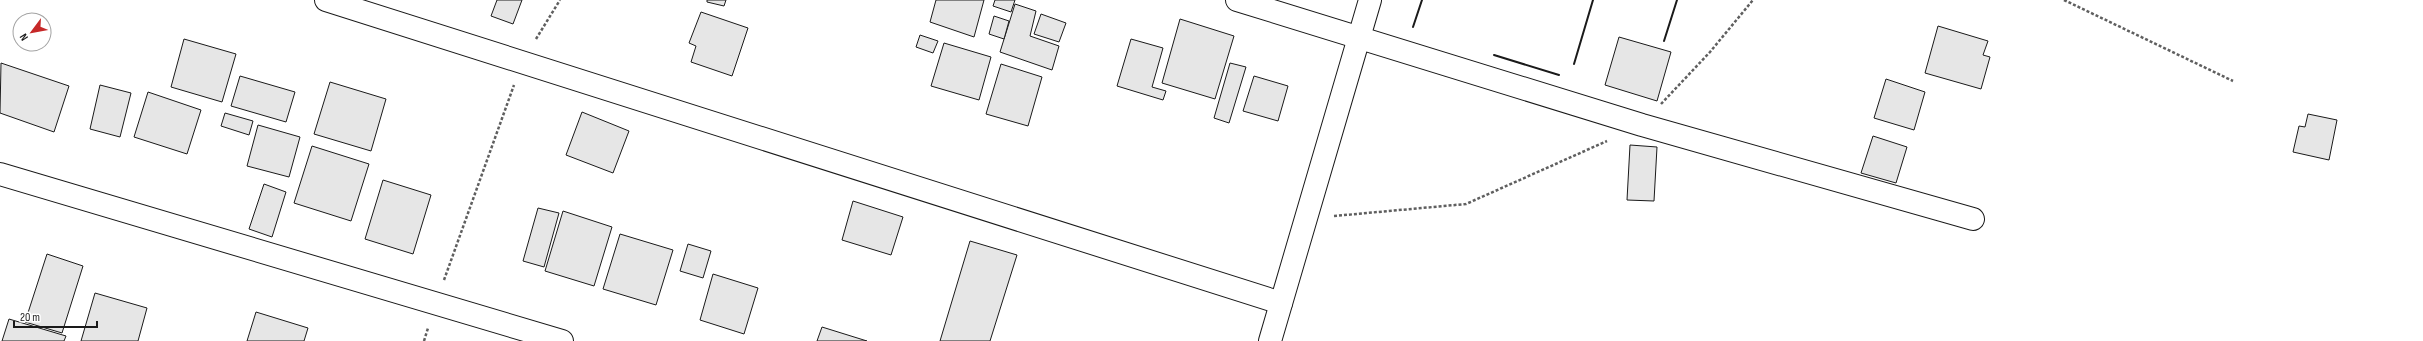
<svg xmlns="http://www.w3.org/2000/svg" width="2423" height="341" viewBox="0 0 2423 341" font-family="'Sofia Sans Condensed',sans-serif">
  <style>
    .building { fill: #e6e6e6; stroke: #1a1a1a }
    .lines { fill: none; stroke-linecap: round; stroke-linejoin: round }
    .minor-casing { stroke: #1a1a1a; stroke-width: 24 }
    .path { stroke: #5f5f5f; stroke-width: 2.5; stroke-dasharray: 3 2; stroke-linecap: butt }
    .minor { stroke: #fff; stroke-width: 22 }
    .wall { stroke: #1a1a1a; stroke-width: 2 }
  </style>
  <rect width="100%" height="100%" fill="#fff"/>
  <g class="building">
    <path d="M497 0H522L513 24 491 16Z"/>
    <path d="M707 0H726L724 6 707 2Z"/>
    <path d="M936 0H984L974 37 930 22Z"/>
    <path d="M995 0H1015L1011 12 993 6Z"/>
    <path d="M1015 4 1036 11 1030 36 1059 46 1052 70 1000 52Z"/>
    <path d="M701 12 748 28 732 76 691 62 696 46 689 43Z"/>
    <path d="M1041 14 1066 23 1059 42 1034 34Z"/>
    <path d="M994 16 1009 21 1004 39 989 34Z"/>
    <path d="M1180 19 1234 36 1215 99 1162 83Z"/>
    <path d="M1938 26 1988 41 1983 55 1990 57 1981 89 1925 73Z"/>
    <path d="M920 35 938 41 933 53 916 47Z"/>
    <path d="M1619 37 1671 52 1657 101 1605 85Z"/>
    <path d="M184 39 236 54 222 102 171 87Z"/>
    <path d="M1131 39 1163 48 1152 87 1166 91 1163 100 1117 86Z"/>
    <path d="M944 43 991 57 979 100 931 86Z"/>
    <path d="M1 63 69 86 54 132 0 113Z"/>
    <path d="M1230 63 1246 67 1229 123 1214 118Z"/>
    <path d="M1001 64 1042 77 1028 126 986 114Z"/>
    <path d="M240 76 295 92 286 122 231 106Z"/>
    <path d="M1254 76 1288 86 1278 121 1243 111Z"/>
    <path d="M1886 79 1925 92 1914 130 1874 118Z"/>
    <path d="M330 82 386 99 371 151 314 134Z"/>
    <path d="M100 85 131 93 120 137 90 129Z"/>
    <path d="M148 92 201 110 187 154 134 137Z"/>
    <path d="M582 112 629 131 613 173 566 155Z"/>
    <path d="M225 113 253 121 249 135 221 126Z"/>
    <path d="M2308 114 2337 120 2329 160 2293 152 2299 126 2305 127Z"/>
    <path d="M258 125 300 137 289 177 247 166Z"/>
    <path d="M1873 136 1907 147 1896 183 1861 173Z"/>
    <path d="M1630 145 1657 147 1654 201 1627 200Z"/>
    <path d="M312 146 369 164 351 221 294 203Z"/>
    <path d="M383 180 431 195 413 254 365 239Z"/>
    <path d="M264 184 286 192 272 237 249 229Z"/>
    <path d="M853 201 903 217 891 255 842 240Z"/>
    <path d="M538 208 559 213 544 267 523 261Z"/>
    <path d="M563 211 612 227 594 286 545 271Z"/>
    <path d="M620 234 673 250 656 305 603 289Z"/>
    <path d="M970 241 1017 255 990 341H940Z"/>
    <path d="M688 244 711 251 703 278 680 271Z"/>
    <path d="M47 254 83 266 62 333 25 322Z"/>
    <path d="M713 274 758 288 744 334 700 320Z"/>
    <path d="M95 293 147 308 138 341H81Z"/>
    <path d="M256 312 308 328 304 341H247Z"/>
    <path d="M9 319 66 336 64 341H2Z"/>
    <path d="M822 327 867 341H817Z"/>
  </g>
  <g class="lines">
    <defs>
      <g id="minor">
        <path d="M326 0 1281 303"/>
        <path d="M1237 0 1642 125 1973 219"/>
        <path d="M0 174 562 341"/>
        <path d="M1270 341 1370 0"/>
      </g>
    </defs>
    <use href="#minor" class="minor-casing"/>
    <g class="path">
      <path d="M2064 0 2233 81"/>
      <path d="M536 39 560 0"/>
      <path d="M1661 104 1710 52 1753 0"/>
      <path d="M1334 216 1466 204 1607 141"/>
      <path d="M444 280 514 85"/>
      <path d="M424 341 428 328"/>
    </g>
    <use href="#minor" class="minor"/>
    <g class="wall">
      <path d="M1413 27 1422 0"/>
      <path d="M1664 41 1677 0"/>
      <path d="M1494 55 1559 75"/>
      <path d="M1574 64 1593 0"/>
    </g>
  </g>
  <g transform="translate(32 32) rotate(238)"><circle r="19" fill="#ffffff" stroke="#a3a3a3"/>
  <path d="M0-3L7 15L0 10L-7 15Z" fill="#c62828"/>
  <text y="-6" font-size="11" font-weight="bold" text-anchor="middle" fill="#1a1a1a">N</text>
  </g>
  <path d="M14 321v6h83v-6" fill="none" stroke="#1a1a1a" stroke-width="2"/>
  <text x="20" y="321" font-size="12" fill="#1a1a1a" stroke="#ffffff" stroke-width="3" paint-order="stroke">20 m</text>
</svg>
